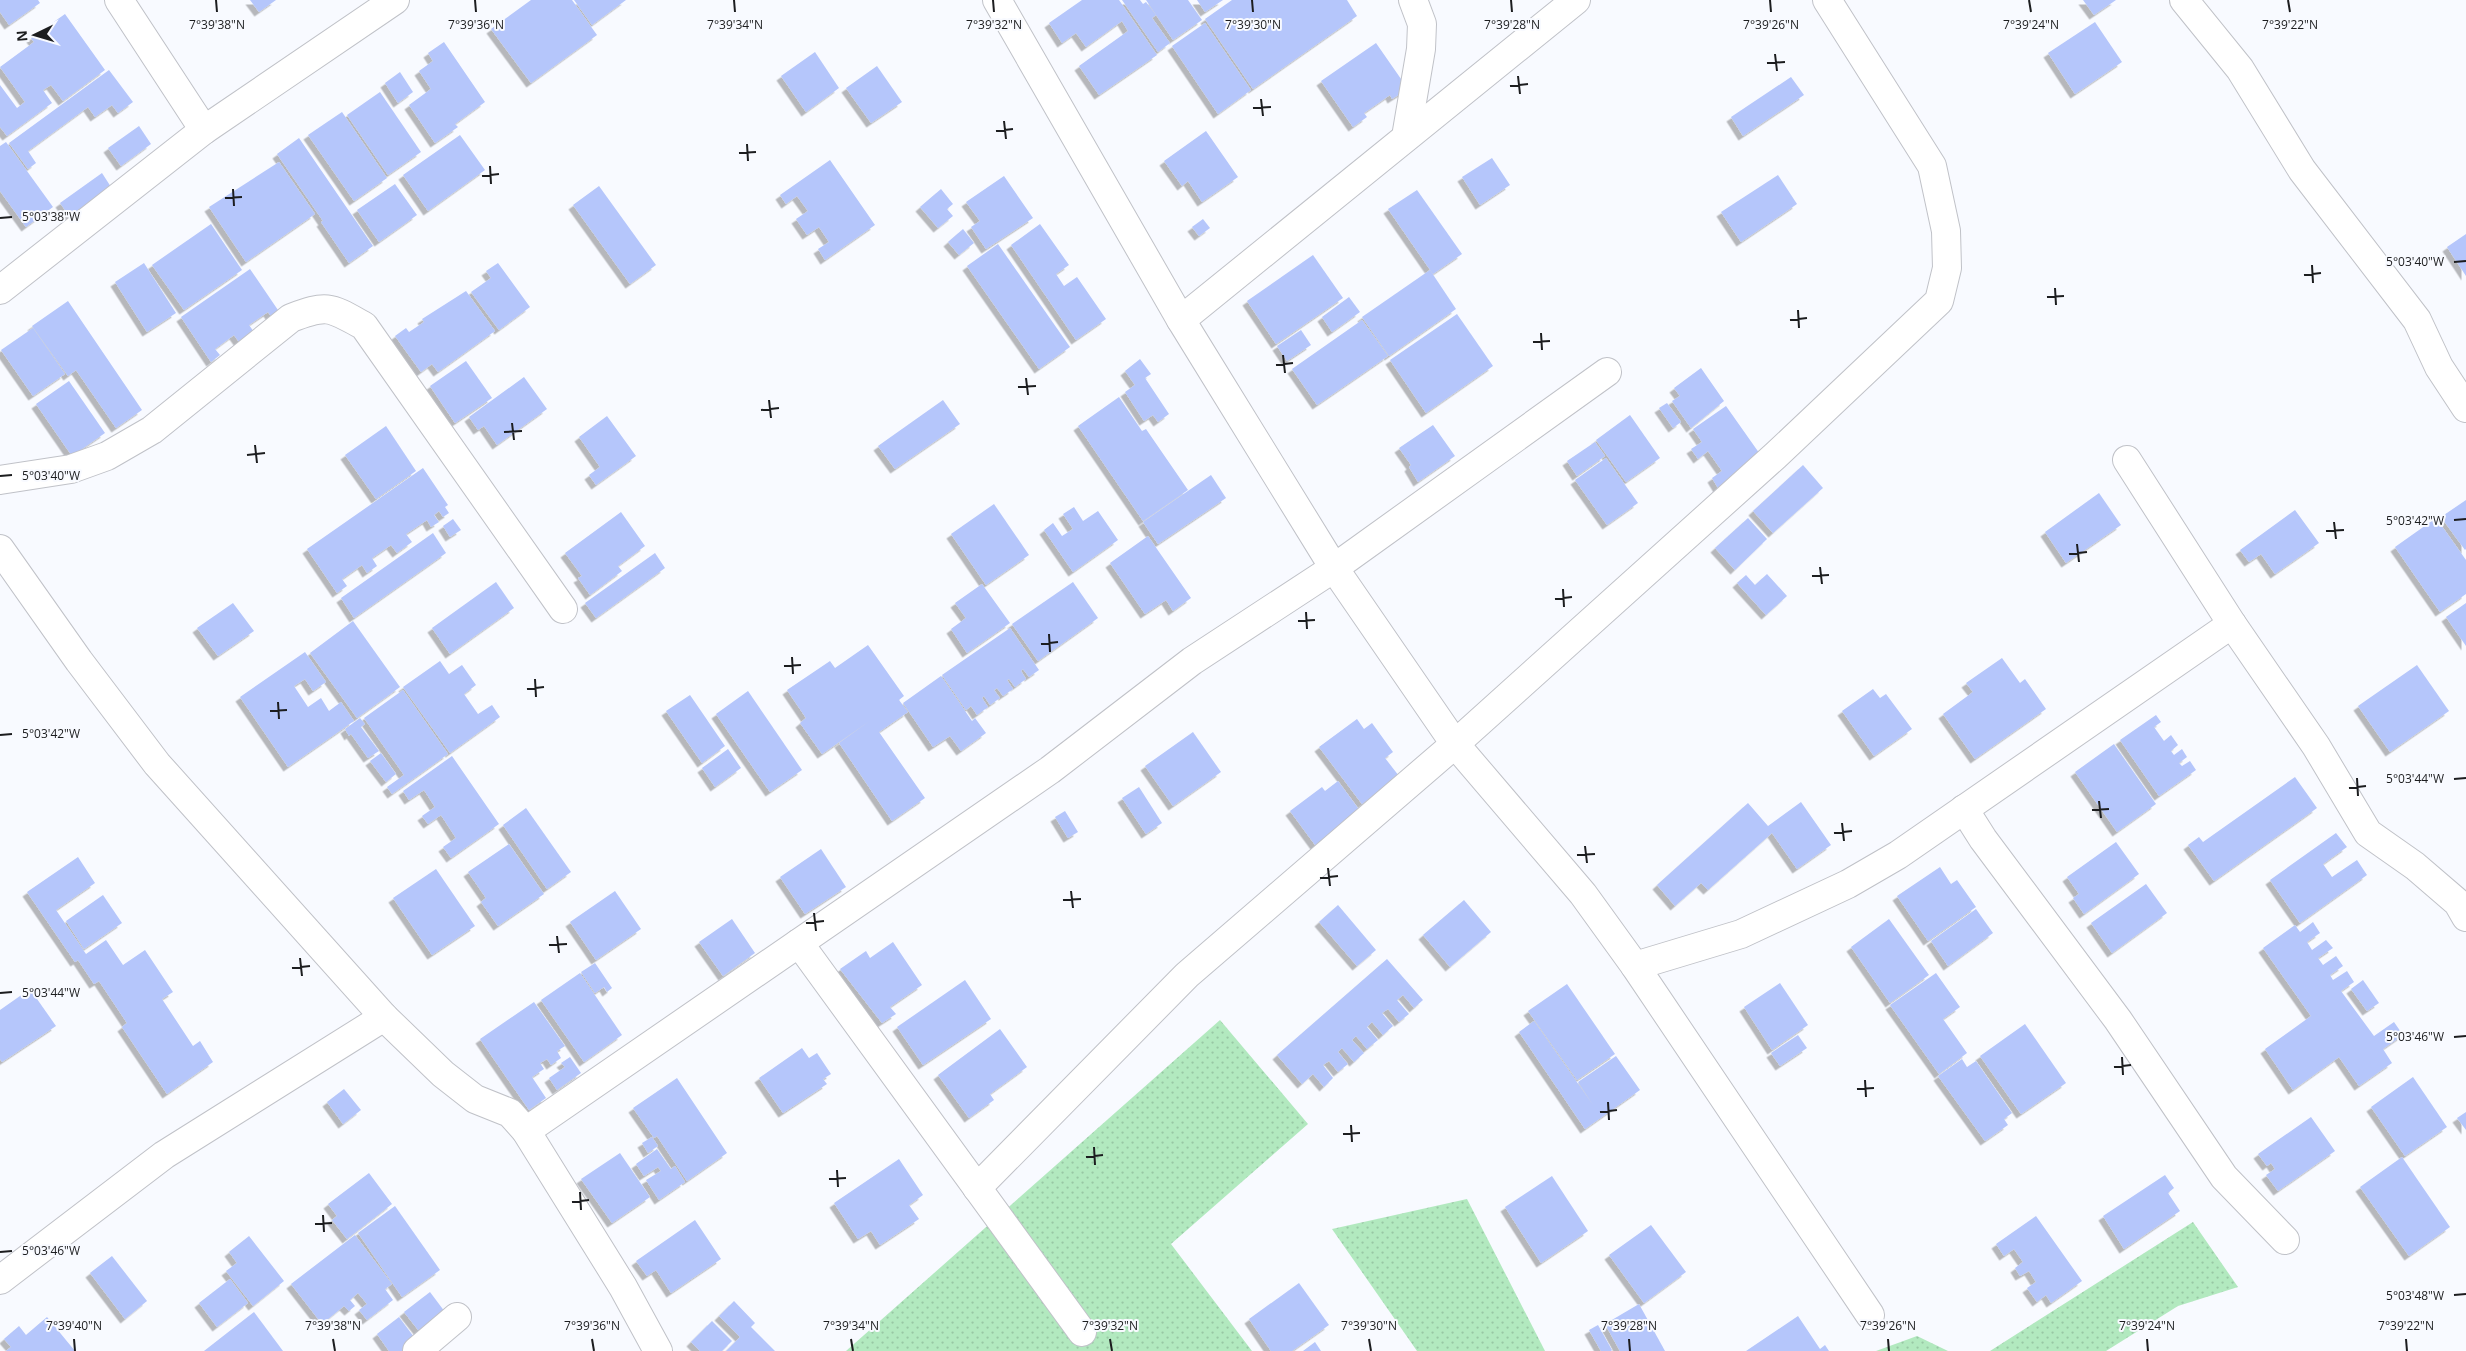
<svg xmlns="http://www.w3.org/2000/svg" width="2466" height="1351" viewBox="0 0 2466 1351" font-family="'Open Sans',sans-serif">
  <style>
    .grass { fill: url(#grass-dots) }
    .building { fill: #b5c6fb; filter: url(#shadow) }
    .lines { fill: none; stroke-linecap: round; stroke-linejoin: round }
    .minor-casing { stroke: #c0c2c8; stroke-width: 30 }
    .minor { stroke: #fff; stroke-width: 28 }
    .ticks { fill: none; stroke: #1c1d1f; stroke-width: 2 }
    .ticks-label { font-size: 12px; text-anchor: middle; fill: #1c1d1f; stroke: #f8faff; stroke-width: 4; stroke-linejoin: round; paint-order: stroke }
  </style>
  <defs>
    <pattern id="grass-dots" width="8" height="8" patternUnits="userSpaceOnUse" patternTransform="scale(1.25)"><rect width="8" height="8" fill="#b2e9bf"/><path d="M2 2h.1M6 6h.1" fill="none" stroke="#98c7a4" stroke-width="1.8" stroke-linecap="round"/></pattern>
    <filter id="shadow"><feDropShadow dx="-4.5" dy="4.5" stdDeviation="0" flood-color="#0004"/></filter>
  </defs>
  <rect width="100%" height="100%" fill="#f8faff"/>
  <g class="grass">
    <path d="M1220 1020 1308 1124 1171 1244 1252 1351H846Z"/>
    <path d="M1467 1199 1545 1351H1417L1332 1229Z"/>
    <path d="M2193 1222 2238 1287 2178 1306 2106 1351H1990Z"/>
    <path d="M1917 1336 1948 1351H1876Z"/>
  </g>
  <g class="building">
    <path d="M0 0H38L40 3 9 25 0 12Z"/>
    <path d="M250 0H276L259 12Z"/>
    <path d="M531 0H572L597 35 531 83 491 29Z"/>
    <path d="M574 0H626L592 25Z"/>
    <path d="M1082 0H1119L1157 55 1099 95 1079 66 1128 31 1122 21 1086 47 1076 33 1062 43 1049 23Z"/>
    <path d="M1122 0H1140L1143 4 1146 2 1156 15 1152 18 1170 43 1158 52Z"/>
    <path d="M1146 0H1188L1202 20 1173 40Z"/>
    <path d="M1197 0H1223L1205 12Z"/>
    <path d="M1232 0H1347L1357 16 1253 89 1205 19Z"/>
    <path d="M2083 0H2116L2094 15Z"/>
    <path d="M65 14 105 70 63 101 51 85 43 90 52 103 7 136 0 127V85L17 108 25 102 0 67 34 42 31 38Z"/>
    <path d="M2095 22 2122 62 2075 94 2048 53Z"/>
    <path d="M1205 23 1251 90 1218 114 1172 46Z"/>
    <path d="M444 42 485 102 455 124 458 127 435 143 409 105 431 89 419 71 433 61 428 53Z"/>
    <path d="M1376 43 1408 89 1392 99 1390 95 1364 113 1367 117 1353 127 1321 81Z"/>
    <path d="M815 52 839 88 806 112 781 76Z"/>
    <path d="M877 66 902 102 871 123 846 88Z"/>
    <path d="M109 70 133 102 118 113 112 105 95 117 88 107 28 151 36 163 28 169 9 143Z"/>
    <path d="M400 72 413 92 398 103 385 83Z"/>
    <path d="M1791 77 1804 95 1743 136 1731 117Z"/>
    <path d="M380 92 421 152 388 175 347 115Z"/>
    <path d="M342 112 387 178 354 201 308 135Z"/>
    <path d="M139 126 151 144 121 166 108 148Z"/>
    <path d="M1206 131 1238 177 1202 202 1188 181 1182 186 1164 161Z"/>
    <path d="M460 135 485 170 428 211 403 175Z"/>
    <path d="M299 138 373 246 349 263 321 222 323 221 277 154Z"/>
    <path d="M6 142 53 207 26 227 0 191V146Z"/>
    <path d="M1492 158 1510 185 1480 205 1462 177Z"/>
    <path d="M830 160 875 225 825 260 818 249 829 242 819 227 807 235 796 219 808 211 797 196 786 204 780 195Z"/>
    <path d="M279 162 315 214 246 262 209 207Z"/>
    <path d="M102 173 111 187 70 217 60 203Z"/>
    <path d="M1778 175 1797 204 1741 242 1721 212Z"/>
    <path d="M1004 176 1033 218 986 249 971 227 980 221 966 202Z"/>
    <path d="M395 184 417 215 379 242 357 210Z"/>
    <path d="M599 186 656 265 630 284 573 205Z"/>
    <path d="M941 189 953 204 947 209 953 216 938 228 920 207Z"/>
    <path d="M1417 190 1462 254 1433 274 1388 209Z"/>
    <path d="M1203 219 1210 228 1199 236 1192 227Z"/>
    <path d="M211 224 242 270 184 310 152 265Z"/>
    <path d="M1040 224 1069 265 1056 274 1064 286 1077 277 1106 319 1076 340 1011 245Z"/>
    <path d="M963 229 974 243 959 255 948 242Z"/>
    <path d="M2466 234V276L2447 247Z"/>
    <path d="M998 244 1070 347 1039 369 967 266Z"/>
    <path d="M1313 255 1343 298 1276 344 1247 301Z"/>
    <path d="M144 263 176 313 147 332 115 282Z"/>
    <path d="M498 263 530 307 499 330 471 292 491 278 486 271Z"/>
    <path d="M250 269 280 313 273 319 268 312 249 325 254 332 239 342 234 335 215 349 220 355 211 362 181 317Z"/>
    <path d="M1430 270 1456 309 1389 356 1362 317Z"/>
    <path d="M466 291 495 331 438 372 432 364 421 372 395 336 406 328 409 332 424 322 422 319Z"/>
    <path d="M1349 297 1360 312 1332 332 1322 317Z"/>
    <path d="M68 301 142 410 116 428 76 370 68 376 32 326Z"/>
    <path d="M1457 314 1493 366 1426 413 1390 360Z"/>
    <path d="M1362 320 1388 356 1317 405 1292 369Z"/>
    <path d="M33 328 65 374 33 396 1 350Z"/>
    <path d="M1301 330 1311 345 1287 361 1277 346Z"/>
    <path d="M1140 359 1151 374 1145 378 1169 414 1158 422 1153 415 1144 421 1125 392 1135 385 1125 371Z"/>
    <path d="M466 361 492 398 455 423 430 386Z"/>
    <path d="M1701 368 1724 401 1691 428 1672 401 1680 396 1674 388Z"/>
    <path d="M524 377 547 409 497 445 484 426 478 430 469 417Z"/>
    <path d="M69 381 105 433 72 456 36 404Z"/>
    <path d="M1119 397 1142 431 1146 429 1188 490 1143 521 1078 426Z"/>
    <path d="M943 400 960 424 895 469 878 446Z"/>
    <path d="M1667 403 1681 422 1673 428 1659 408Z"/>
    <path d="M1726 406 1762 457 1718 488 1712 478 1722 471 1708 451 1698 459 1691 449 1702 442 1693 429Z"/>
    <path d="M1630 415 1660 458 1626 482 1596 440Z"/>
    <path d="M607 416 636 456 596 485 589 475 600 467 579 437Z"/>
    <path d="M1433 425 1455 456 1418 482 1409 467 1411 465 1399 448Z"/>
    <path d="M386 426 416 471 376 499 345 455Z"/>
    <path d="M1595 442 1605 456 1577 476 1567 461Z"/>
    <path d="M1606 458 1638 503 1607 525 1575 480Z"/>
    <path d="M1803 465 1823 488 1773 533 1753 511Z"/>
    <path d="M423 468 448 505 445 507 449 513 443 517 439 511 434 515 439 522 431 527 427 520 406 534 412 542 397 553 391 545 372 558 377 566 367 573 362 565 342 579 347 586 337 593 307 549Z"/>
    <path d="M1211 475 1226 498 1158 544 1143 522Z"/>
    <path d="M2099 493 2121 525 2066 563 2045 532Z"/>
    <path d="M2466 500V549L2465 550 2441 517Z"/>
    <path d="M994 504 1029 555 986 585 951 534Z"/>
    <path d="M1074 507 1083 521 1098 511 1118 540 1073 572 1044 530 1053 523 1062 536 1073 529 1063 514Z"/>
    <path d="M2295 510 2319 543 2275 574 2261 554 2249 562 2240 550Z"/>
    <path d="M621 512 645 546 618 566 622 571 590 595 578 578 582 576 565 553Z"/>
    <path d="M1748 518 1767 539 1735 570 1715 548Z"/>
    <path d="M2436 518 2466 560V594L2440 612 2395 547Z"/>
    <path d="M453 519 461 530 450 537 443 526Z"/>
    <path d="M433 533 446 553 354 618 341 598Z"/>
    <path d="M1148 536 1191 598 1173 611 1166 600 1145 614 1110 563Z"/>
    <path d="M655 553 665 568 596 618 585 603Z"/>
    <path d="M1767 574 1787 596 1766 615 1737 583 1746 575 1755 585Z"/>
    <path d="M496 582 514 608 450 654 432 628Z"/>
    <path d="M1073 582 1098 618 1038 661 1012 624Z"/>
    <path d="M982 584 1010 623 967 653 951 629 966 618 955 603Z"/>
    <path d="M233 603 254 631 218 656 197 628Z"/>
    <path d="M2466 603V646L2446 617Z"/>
    <path d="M353 621 400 687 357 718 310 653Z"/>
    <path d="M1010 628 1039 670 1029 677 1023 669 1021 671 1026 679 1015 687 1009 679 1007 680 1013 689 1003 696 997 688 994 690 1000 698 990 705 984 696 982 698 988 707 977 715 971 706 966 710 942 675Z"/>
    <path d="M868 645 904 696 899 700 908 712 879 732 925 798 892 821 839 743 871 720 822 754 800 723 806 718 787 690 830 661 835 668Z"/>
    <path d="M305 652 326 682 313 691 305 679 294 686 308 707 321 698 329 711 341 702 354 721 288 767 240 697Z"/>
    <path d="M2002 658 2020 683 2025 679 2046 709 1975 759 1943 714 1973 692 1966 683Z"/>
    <path d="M440 661 449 674 462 665 476 685 464 694 478 714 492 705 500 717 450 753 403 687Z"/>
    <path d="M2417 665 2449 711 2390 752 2358 706Z"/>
    <path d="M941 676 972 721 975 718 986 733 961 751 950 736 933 747 903 703Z"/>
    <path d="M1873 689 1880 698 1886 694 1912 729 1874 756 1842 711Z"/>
    <path d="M403 690 448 754 392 794 387 787 404 775 364 718Z"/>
    <path d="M748 691 802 770 770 792 716 714Z"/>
    <path d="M690 695 725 746 702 763 666 711Z"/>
    <path d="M2156 715 2161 722 2154 727 2164 741 2171 735 2178 745 2171 751 2174 755 2182 749 2187 757 2179 763 2182 766 2190 761 2196 770 2159 796 2120 740Z"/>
    <path d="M360 718 365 724 361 727 379 751 368 758 351 734 349 736 345 729Z"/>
    <path d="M1357 719 1364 729 1372 723 1393 752 1385 758 1399 776 1362 804 1319 747Z"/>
    <path d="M1193 732 1221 772 1173 806 1145 766Z"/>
    <path d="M2114 744 2156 804 2117 832 2075 772Z"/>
    <path d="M728 749 741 768 715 787 702 768Z"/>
    <path d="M381 753 396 774 386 782 370 761Z"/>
    <path d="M452 756 499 824 451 858 443 847 456 838 441 815 428 824 422 816 435 807 424 790 409 800 403 791Z"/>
    <path d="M2295 777 2317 808 2214 881 2188 845 2199 837 2203 842Z"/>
    <path d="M1338 781 1366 819 1321 853 1290 811 1322 787 1325 791Z"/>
    <path d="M1139 787 1162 823 1146 834 1122 798Z"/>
    <path d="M1801 802 1831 845 1797 869 1772 833 1708 890 1701 883 1675 906 1657 885 1748 803 1768 826Z"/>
    <path d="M526 808 571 872 547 889 503 825Z"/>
    <path d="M1065 811 1078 832 1068 838 1055 817Z"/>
    <path d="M2336 833 2347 847 2323 864 2332 877 2357 860 2367 875 2300 923 2270 880Z"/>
    <path d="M2116 842 2139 874 2084 914 2073 898 2079 894 2067 877Z"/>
    <path d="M509 844 544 894 498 926 481 902 486 898 468 872Z"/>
    <path d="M821 849 846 887 805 914 780 877Z"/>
    <path d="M78 857 95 883 56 910 86 954 106 940 123 965 145 950 173 992 162 999 193 1046 200 1041 213 1062 167 1094 122 1027 127 1023 99 981 94 984 78 960 75 962 27 892Z"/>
    <path d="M1940 867 1951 884 1957 880 1976 907 1928 941 1897 896Z"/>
    <path d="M436 869 475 926 432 955 393 898Z"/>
    <path d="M2146 884 2167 913 2112 953 2091 923Z"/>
    <path d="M615 891 641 929 596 960 570 922Z"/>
    <path d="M103 895 122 923 84 949 66 921Z"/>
    <path d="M1464 900 1491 932 1450 967 1423 935Z"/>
    <path d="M1338 905 1376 950 1357 966 1319 922Z"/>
    <path d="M1976 909 1993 933 1948 966 1931 941Z"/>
    <path d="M732 919 755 953 723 976 699 942Z"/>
    <path d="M1889 919 1929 975 1890 1003 1851 947Z"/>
    <path d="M2313 922 2320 933 2307 942 2312 950 2326 940 2333 948 2318 958 2323 965 2336 956 2343 966 2330 975 2333 980 2347 971 2354 982 2341 991 2374 1036 2394 1022 2403 1035 2383 1049 2392 1063 2359 1086 2339 1057 2293 1090 2265 1049 2311 1016 2263 948 2295 925 2300 932Z"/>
    <path d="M893 942 922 985 890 1007 896 1014 882 1023 840 969 866 951 870 958Z"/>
    <path d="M1387 959 1423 1000 1414 1008 1403 995 1397 1000 1409 1014 1399 1022 1388 1009 1382 1013 1393 1026 1383 1035 1372 1022 1367 1027 1378 1040 1367 1049 1356 1036 1352 1040 1364 1053 1354 1062 1342 1048 1338 1052 1348 1064 1338 1072 1329 1061 1323 1065 1333 1078 1324 1087 1313 1074 1302 1084 1277 1055Z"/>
    <path d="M595 963 612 988 607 992 604 987 595 993 581 972Z"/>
    <path d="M580 973 622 1035 584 1062 541 1000Z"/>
    <path d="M1936 973 1960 1007 1943 1019 1967 1053 1939 1074 1890 1005Z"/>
    <path d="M965 980 991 1019 923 1065 897 1027Z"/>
    <path d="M2363 980 2379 1003 2367 1011 2351 989Z"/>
    <path d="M1780 983 1808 1025 1772 1050 1744 1007Z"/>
    <path d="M1567 984 1615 1054 1577 1080 1528 1011Z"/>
    <path d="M30 989 56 1026 2 1062 0 1059V1010Z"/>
    <path d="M534 1002 565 1046 557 1051 561 1058 551 1065 547 1059 540 1063 544 1069 532 1077 546 1098 529 1110 480 1039Z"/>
    <path d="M1534 1021 1593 1105 1578 1082 1616 1056 1640 1090 1585 1129 1519 1032Z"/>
    <path d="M2025 1024 2066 1083 2021 1114 1980 1056Z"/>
    <path d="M1000 1029 1027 1067 990 1094 994 1100 969 1118 938 1075Z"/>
    <path d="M1798 1035 1807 1048 1780 1066 1771 1053Z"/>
    <path d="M802 1048 809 1058 817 1053 831 1074 823 1079 827 1084 783 1113 759 1078Z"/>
    <path d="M570 1057 581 1073 557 1090 549 1078 565 1067 561 1063Z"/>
    <path d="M1962 1059 1967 1067 1976 1061 2012 1113 2004 1119 2008 1125 1985 1141 1938 1076Z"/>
    <path d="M2413 1077 2447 1127 2405 1156 2371 1107Z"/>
    <path d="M677 1078 727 1153 687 1181 657 1136 654 1138 633 1108Z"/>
    <path d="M344 1089 361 1110 343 1124 327 1102Z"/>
    <path d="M2466 1112V1130L2457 1118Z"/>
    <path d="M2311 1117 2335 1151 2278 1191 2266 1175 2275 1169 2271 1163 2267 1166 2258 1154Z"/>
    <path d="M652 1137 658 1146 648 1153 642 1143Z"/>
    <path d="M657 1149 671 1169 675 1166 685 1182 659 1200 646 1180 661 1171 658 1167 644 1176 636 1164Z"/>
    <path d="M620 1153 650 1197 612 1223 581 1179Z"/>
    <path d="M2402 1157 2450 1227 2409 1256 2360 1187Z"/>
    <path d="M899 1159 923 1195 909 1205 919 1219 880 1245 871 1231 858 1239 834 1203Z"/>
    <path d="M369 1173 392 1204 347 1239 332 1220 337 1216 328 1204Z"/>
    <path d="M2165 1175 2174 1188 2168 1193 2180 1211 2124 1249 2103 1216Z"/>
    <path d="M1552 1176 1588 1231 1541 1263 1505 1207Z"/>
    <path d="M395 1206 440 1270 402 1297 358 1233Z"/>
    <path d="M2036 1216 2082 1281 2051 1303 2046 1295 2037 1302 2027 1288 2036 1282 2029 1271 2020 1276 2015 1268 2023 1262 2014 1249 2004 1256 1996 1244Z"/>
    <path d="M695 1220 721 1259 671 1293 656 1270 647 1276 636 1261Z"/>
    <path d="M1651 1225 1686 1272 1644 1303 1609 1255Z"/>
    <path d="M355 1235 392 1284 385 1289 393 1300 367 1320 359 1310 367 1304 358 1293 350 1300 355 1306 349 1311 344 1306 322 1324 291 1284Z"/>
    <path d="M249 1236 284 1281 253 1306 226 1271 237 1263 229 1252Z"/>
    <path d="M112 1256 147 1301 125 1319 90 1273Z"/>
    <path d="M230 1279 248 1303 217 1327 199 1303Z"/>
    <path d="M1299 1283 1329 1325 1292 1351H1271L1249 1319Z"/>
    <path d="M430 1292 451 1320 426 1340 404 1312Z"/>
    <path d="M734 1301 755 1323 751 1327 775 1351H726L740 1337 719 1316Z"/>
    <path d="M1639 1304 1665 1351H1620L1605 1324Z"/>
    <path d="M254 1312 283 1351H204Z"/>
    <path d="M1798 1316 1820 1349 1825 1345 1829 1351H1746Z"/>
    <path d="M47 1317 75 1351H6L11 1347 4 1339 19 1326 26 1335Z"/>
    <path d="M399 1317 420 1345 413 1351H389L377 1334Z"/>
    <path d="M712 1321 732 1341 722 1351H700L691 1342Z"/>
    <path d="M1598 1325 1612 1350 1611 1351H1601L1589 1330Z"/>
    <path d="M1315 1342 1321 1351H1303Z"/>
  </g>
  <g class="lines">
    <defs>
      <g id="minor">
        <path d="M119 0 204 130"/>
        <path d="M997 0 1181 320 1334 568 1455 744 1583 894 1635 966 1870 1315"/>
        <path d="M2184 0 2240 69 2302 170 2417 320 2439 367 2466 408"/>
        <path d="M1406 137 1421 49 1422 24 1413 0"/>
        <path d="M0 290 204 130 395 0"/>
        <path d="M1181 320 1576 0"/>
        <path d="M2127 460 2232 624 2316 746 2368 833 2415 866 2458 903 2466 917"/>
        <path d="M0 480 71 469 107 456 152 430 291 318C328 304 330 307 364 326L563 609"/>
        <path d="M0 549 79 661 157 764 384 1017 443 1074 475 1099 510 1113 526 1131 623 1287 658 1351"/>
        <path d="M1964 809 1983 839 2118 1020 2224 1177 2285 1240"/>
        <path d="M799 943 1082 1332"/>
        <path d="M1635 966 1741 934 1848 884 1898 855 2232 624"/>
        <path d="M526 1131 1050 770 1192 661 1334 568 1607 372"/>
        <path d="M977 1188 1187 975 1455 744 1775 456 1939 301 1947 268 1946 231 1932 166 1827 0"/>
        <path d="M0 1280 164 1155 384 1017"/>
        <path d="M417 1351 457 1317"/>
      </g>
    </defs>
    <use href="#minor" class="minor-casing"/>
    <use href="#minor" class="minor"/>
  </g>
  <path class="ticks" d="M216 0 217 12M475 0 476 12M734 0 735 12M993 0 994 12M1252 0 1253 12M1511 0 1512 12M1770 0 1771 12M2029 0 2031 12M2288 0 2290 12M1775 54 1777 71M1767 63 1785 62M1518 76 1520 94M1510 86 1528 84M1261 99 1263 116M1253 108 1271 107M1004 121 1006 139M996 131 1013 129M747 144 748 161M739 153 756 152M490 166 491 184M482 176 499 174M233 189 234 206M225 198 242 197M0 218 12 217M2454 262 2466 261M2312 265 2313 283M2304 275 2321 273M2055 288 2056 305M2047 297 2064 296M1798 310 1799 328M1790 320 1807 318M1541 333 1542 350M1533 342 1550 341M1283 355 1285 373M1276 365 1293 363M1026 378 1028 395M1018 387 1036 386M769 400 771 418M761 410 779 408M512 423 514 440M504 432 522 431M255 445 257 463M247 455 265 453M0 476 12 475M2454 520 2466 519M2334 522 2336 539M2326 531 2344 530M2077 544 2079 562M2069 554 2087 552M1820 567 1822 584M1812 576 1829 575M1563 589 1564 607M1555 599 1572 597M1306 612 1307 629M1298 621 1315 620M1049 634 1050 652M1041 644 1058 642M792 657 793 674M784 666 801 665M535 679 536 697M527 689 544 687M278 702 279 719M270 711 287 710M0 735 12 734M2357 778 2358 796M2454 779 2466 778M2349 788 2366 786M2099 801 2101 818M2092 810 2109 809M1842 823 1844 841M1834 833 1852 831M1585 846 1587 863M1577 855 1595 854M1328 868 1330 886M1320 878 1338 876M1071 891 1073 908M1063 900 1081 899M814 913 816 931M806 923 824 921M557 936 559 953M549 945 567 944M300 958 302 976M292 968 310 966M0 993 12 992M2454 1037 2466 1036M2122 1057 2123 1075M2114 1067 2131 1065M1865 1080 1866 1097M1857 1089 1874 1088M1608 1102 1609 1120M1600 1112 1617 1110M1351 1125 1352 1142M1343 1134 1360 1133M1094 1147 1095 1165M1086 1157 1103 1155M837 1170 838 1187M829 1179 846 1178M580 1192 581 1210M572 1202 589 1200M323 1215 324 1232M315 1224 332 1223M0 1252 12 1251M2454 1295 2466 1294M74 1339 75 1351M333 1339 335 1351M592 1339 594 1351M851 1339 853 1351M1110 1339 1112 1351M1369 1339 1371 1351M1629 1339 1630 1351M1888 1339 1889 1351M2147 1339 2148 1351M2406 1339 2407 1351"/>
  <g class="ticks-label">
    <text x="217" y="29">7°39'38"N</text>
    <text x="1253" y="29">7°39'30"N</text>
    <text x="2031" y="29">7°39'24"N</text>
    <text x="476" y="29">7°39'36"N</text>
    <text x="735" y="29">7°39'34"N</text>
    <text x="994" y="29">7°39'32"N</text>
    <text x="1512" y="29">7°39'28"N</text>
    <text x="1771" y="29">7°39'26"N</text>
    <text x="2290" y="29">7°39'22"N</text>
    <text x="51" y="221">5°03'38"W</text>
    <text x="2415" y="266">5°03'40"W</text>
    <text x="51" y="480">5°03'40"W</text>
    <text x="2415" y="525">5°03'42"W</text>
    <text x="51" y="738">5°03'42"W</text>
    <text x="2415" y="783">5°03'44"W</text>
    <text x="51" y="997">5°03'44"W</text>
    <text x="2415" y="1041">5°03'46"W</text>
    <text x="51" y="1255">5°03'46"W</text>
    <text x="2415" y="1300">5°03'48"W</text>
    <text x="74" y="1330">7°39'40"N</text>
    <text x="333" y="1330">7°39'38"N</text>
    <text x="592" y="1330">7°39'36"N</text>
    <text x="851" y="1330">7°39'34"N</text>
    <text x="1110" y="1330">7°39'32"N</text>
    <text x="1369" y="1330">7°39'30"N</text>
    <text x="1629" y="1330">7°39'28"N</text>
    <text x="1888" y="1330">7°39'26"N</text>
    <text x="2147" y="1330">7°39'24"N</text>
    <text x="2406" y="1330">7°39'22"N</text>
  </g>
  <g transform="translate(35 35) rotate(265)" stroke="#f8faff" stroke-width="4" paint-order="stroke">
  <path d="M0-4L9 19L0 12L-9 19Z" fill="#1c1d1f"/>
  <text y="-8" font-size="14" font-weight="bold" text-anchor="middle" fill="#1c1d1f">N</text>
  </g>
</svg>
